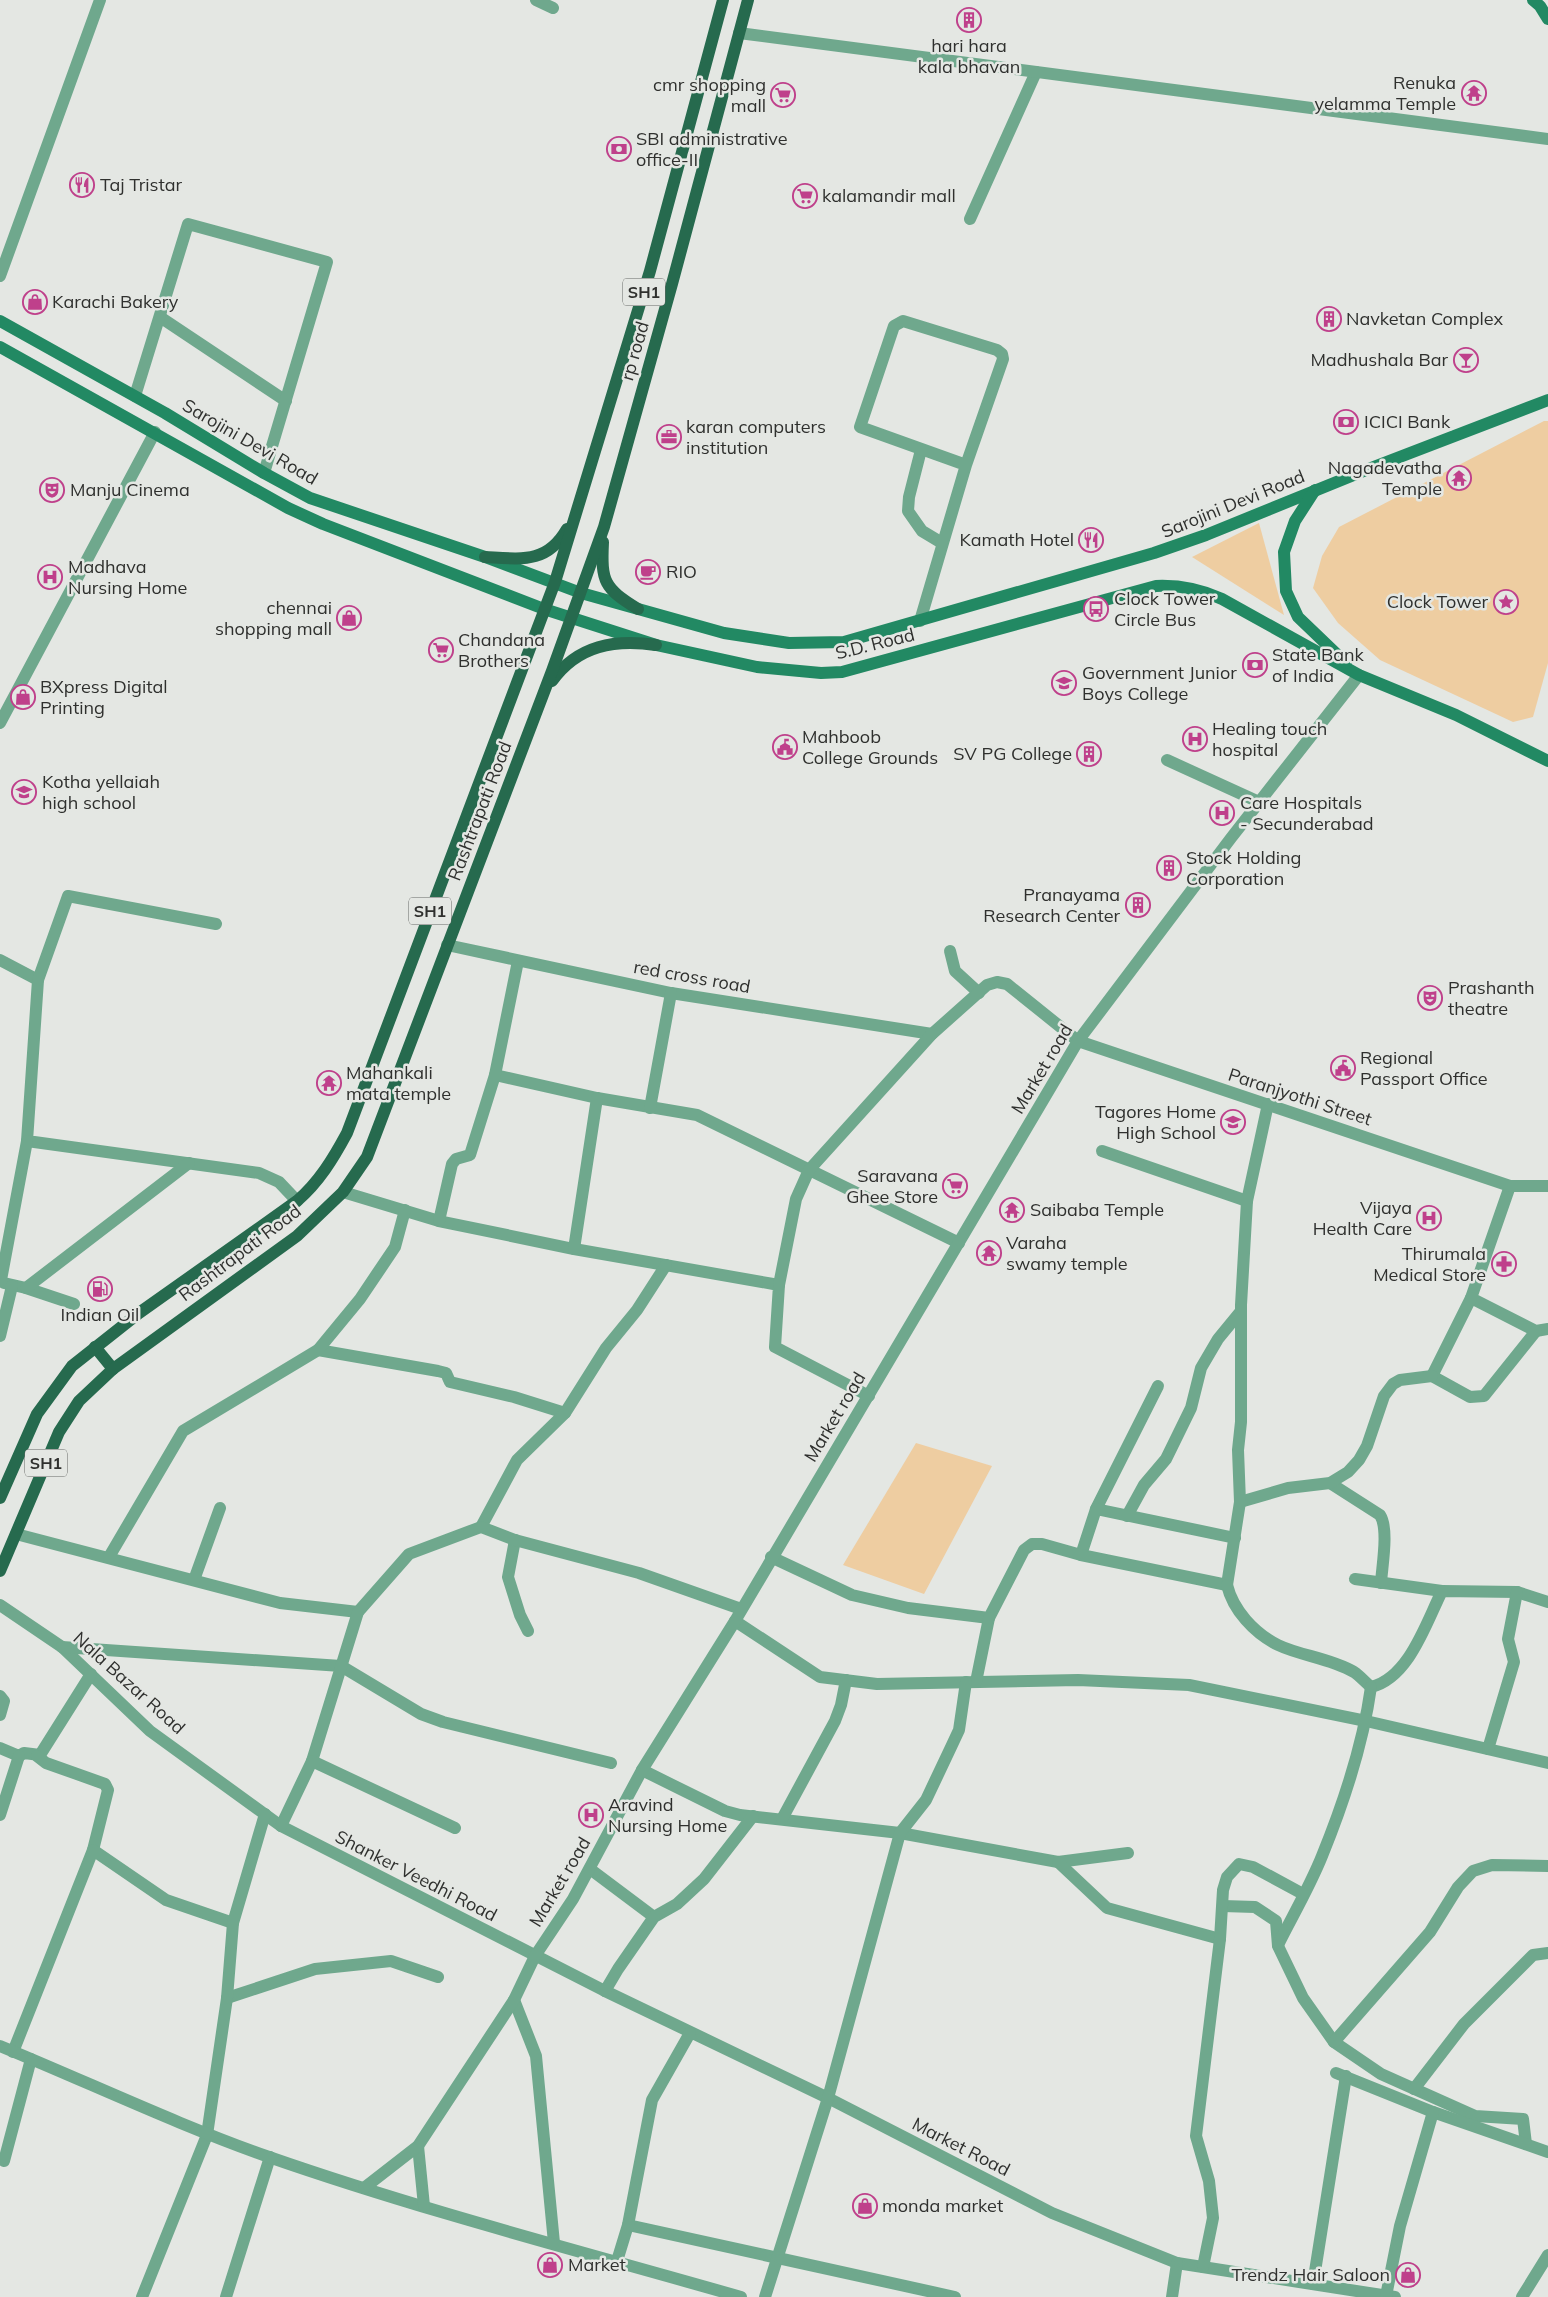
<svg xmlns="http://www.w3.org/2000/svg" width="1548" height="2297" viewBox="0 0 1548 2297" font-family="Mulish,sans-serif">
  <style>
    .green { fill: #eecda1 }
    .lines { fill: none; stroke-linecap: round; stroke-linejoin: round }
    .minor { stroke: #6fa88d; stroke-width: 12 }
    .tertiary { stroke: #6fa88d; stroke-width: 12 }
    .secondary { stroke: #228963; stroke-width: 12 }
    .primary { stroke: #266a4e; stroke-width: 12 }
    .labels { text-anchor: middle; stroke-width: 5; stroke-linejoin: round; paint-order: stroke }
    .shield { fill: #e4e7e3; stroke: #656764; stroke-width: 1 }
    .shield-label { font-size: 16px; font-weight: bold; fill: #2f302e }
    .poi-label { font-size: 18px; fill: #2f302e; stroke: #e4e7e3; text-anchor: start }
    .street-label { font-size: 18px; fill: #2f302e; stroke: #e4e7e3 }
  </style>
  <rect width="100%" height="100%" fill="#e4e7e3"/>
  <g class="green">
    <path d="M1544 421H1548V663L1533 717 1513 722 1380 660 1338 623 1313 588 1322 556 1339 527Z"/>
    <path d="M1259 523 1284 615 1192 557Z"/>
    <path d="M916 1443 992 1466 924 1594 843 1565Z"/>
  </g>
  <g class="lines">
    <g class="minor">
      <path d="M536 0 553 8"/>
      <path d="M970 219 1036 72"/>
      <path d="M160 317 286 401"/>
      <path d="M135 396 188 224 327 262 264 473"/>
      <path d="M921 450 909 497 908 511 922 531 942 543"/>
      <path d="M920 621 966 465 1003 359 1002 354 997 350 903 321 894 326 860 427 966 465"/>
      <path d="M0 723 155 432"/>
      <path d="M1167 760 1259 802"/>
      <path d="M447 945 671 993 932 1034"/>
      <path d="M950 951 955 971 979 993"/>
      <path d="M0 960 38 980 27 1141 259 1173 279 1182 297 1201"/>
      <path d="M38 980 68 896 216 924"/>
      <path d="M495 1075 597 1098 697 1115 959 1243"/>
      <path d="M650 1108 671 993"/>
      <path d="M27 1141 1 1280 4 1283 26 1288 74 1304"/>
      <path d="M1102 1151 1247 1201"/>
      <path d="M1510 1186 1471 1298 1536 1331 1548 1329"/>
      <path d="M343 1192 439 1221 574 1249 779 1285 775 1347 869 1396"/>
      <path d="M439 1221 452 1164 456 1159 470 1155 495 1075 518 961"/>
      <path d="M574 1249 597 1098"/>
      <path d="M779 1285 796 1199 809 1170 932 1034 987 985 997 982 1007 984 1078 1041 1510 1186H1548"/>
      <path d="M26 1288 189 1163"/>
      <path d="M1471 1298 1432 1376 1470 1397 1484 1396 1536 1331"/>
      <path d="M0 1336 12 1286"/>
      <path d="M318 1350 438 1371 446 1373 450 1382 514 1397 565 1413"/>
      <path d="M1330 1483 1380 1515C1389 1529 1382 1566 1381 1583"/>
      <path d="M1240 1502 1288 1488 1330 1483 1348 1472 1359 1460 1367 1446 1384 1396 1393 1384 1400 1380 1432 1376"/>
      <path d="M1096 1509 1158 1386"/>
      <path d="M1127 1516 1144 1485 1166 1459 1191 1408 1201 1368 1218 1339 1241 1311"/>
      <path d="M481 1527 517 1460 565 1413 606 1348 637 1310 666 1265"/>
      <path d="M16 1534 280 1603 358 1612"/>
      <path d="M515 1540 508 1577 520 1615 528 1631"/>
      <path d="M1081 1555 1096 1509 1235 1538"/>
      <path d="M109 1557 183 1431 318 1350 360 1299 395 1247 405 1210"/>
      <path d="M771 1557 852 1595 908 1608 989 1618 1024 1550 1032 1544H1042L1081 1555 1227 1585 1240 1502 1238 1450 1241 1422V1305L1247 1201 1268 1104"/>
      <path d="M1355 1579 1442 1591"/>
      <path d="M194 1580 220 1508"/>
      <path d="M1227 1585C1233 1610 1254 1633 1278 1645 1301 1656 1330 1658 1354 1672 1360 1676 1365 1682 1371 1687"/>
      <path d="M0 1605 62 1647 150 1731 281 1826 605 1991 828 2098 1052 2213 1177 2263 1395 2297"/>
      <path d="M735 1621 820 1677 877 1684 1078 1680 1189 1685 1366 1721 1548 1763"/>
      <path d="M62 1647 341 1666 421 1714 443 1722 611 1763"/>
      <path d="M976 1682 989 1618"/>
      <path d="M1371 1687C1409 1678 1426 1623 1442 1591L1517 1592 1548 1602"/>
      <path d="M0 1696 4 1701 0 1715"/>
      <path d="M0 1748 19 1756 24 1753 40 1755 91 1674"/>
      <path d="M1488 1749 1514 1662 1508 1639 1517 1592"/>
      <path d="M37 1756 46 1763 105 1784 108 1790 93 1850"/>
      <path d="M312 1761 358 1612 409 1554 481 1527 515 1540 639 1573 741 1609"/>
      <path d="M642 1770 725 1811 740 1815 900 1833 1058 1862 1128 1853"/>
      <path d="M0 1815 19 1756"/>
      <path d="M782 1819 835 1721 841 1705 846 1680"/>
      <path d="M281 1826 312 1761 455 1828"/>
      <path d="M1058 1862 1107 1908 1220 1939"/>
      <path d="M590 1869 654 1917"/>
      <path d="M1223 1906 1255 1907 1276 1921 1278 1946 1303 1998 1334 2042 1381 2074 1475 2116 1523 2119 1526 2144"/>
      <path d="M1278 1945C1293 1915 1310 1886 1322 1856 1344 1802 1363 1745 1371 1687"/>
      <path d="M605 1991 618 1969 654 1917 677 1904 704 1879 753 1816"/>
      <path d="M227 1998 315 1969 391 1961 438 1977"/>
      <path d="M514 2000 536 2056 554 2243"/>
      <path d="M1334 2042 1430 1932 1458 1887 1473 1871 1492 1865 1548 1866"/>
      <path d="M13 2052 93 1850 166 1900 233 1923"/>
      <path d="M1336 2073 1433 2112 1548 2152"/>
      <path d="M1414 2089 1464 2024 1533 1955 1548 1953"/>
      <path d="M4 2161 31 2059"/>
      <path d="M628 2225 955 2297"/>
      <path d="M617 2261 628 2225 652 2100 690 2033"/>
      <path d="M1203 2267 1213 2218 1209 2181 1196 2136 1220 1939 1223 1890 1227 1877 1239 1864 1253 1867 1303 1894"/>
      <path d="M1313 2284 1346 2076"/>
      <path d="M1386 2296 1400 2226 1433 2112"/>
      <path d="M142 2297 207 2135 227 1998 233 1923 265 1814"/>
      <path d="M226 2297 270 2157"/>
      <path d="M765 2297 828 2098 900 1833 926 1800 952 1745 959 1730 966 1682"/>
      <path d="M1172 2297 1177 2263"/>
      <path d="M1522 2297 1548 2255"/>
    </g>
    <g class="tertiary">
      <path d="M739 33 1548 139"/>
      <path d="M0 276 100 0"/>
      <path d="M0 2046C90 2083 178 2125 269 2157 424 2211 584 2252 741 2297"/>
      <path d="M418 2146 424 2206"/>
      <path d="M364 2188 418 2146 514 2000 535 1956 573 1899 642 1770 735 1621 1078 1041 1231 838 1359 675"/>
    </g>
    <g class="secondary">
      <path d="M1533 0 1540 6 1548 19"/>
      <path d="M0 321 165 413 264 473 310 498 485 557 581 593 724 633 789 643 844 642 1154 553 1206 535 1371 468 1548 400"/>
      <path d="M0 347 288 508 323 524 544 609 656 645 757 667 821 673 842 672 1156 586C1179 585 1200 589 1222 599L1359 675 1456 715 1548 761"/>
      <path d="M1315 490 1295 521 1284 552 1286 591 1298 617 1346 663"/>
    </g>
    <g class="primary">
      <path d="M603 542C601 582 604 588 638 609"/>
      <path d="M485 557C521 559 547 564 567 529"/>
      <path d="M552 681C578 645 615 639 656 645"/>
      <path d="M95 1347 113 1369"/>
      <path d="M0 1498 37 1414 72 1366 139 1313 297 1201C319 1182 333 1159 347 1133L555 582 650 271 723 0"/>
      <path d="M0 1571 59 1432 79 1401 113 1369 297 1236 343 1192 367 1157 552 671 604 527 672 284 748 0"/>
    </g>
  </g>
  <defs>
    <symbol id="building-ring" viewBox="-11 -11 22 22"><circle r="9.5" fill="#e4e7e3" stroke="#bf408b" stroke-width="1.5"/><path d="M-4-6H4V6H1V3H-1V6H-4ZM-2.5-4.3h1.7v1.8h-1.7ZM.8-4.3h1.7v1.8H.8ZM-2.5-1h1.7V.8h-1.7ZM.8-1h1.7V.8H.8Z" fill="#bf408b"/></symbol>
    <symbol id="temple-ring" viewBox="-11 -11 22 22"><circle r="9.5" fill="#e4e7e3" stroke="#bf408b" stroke-width="1.5"/><path d="M0-6L5-2H3V0L6.5 2.5H4V6H1.5V3h-3V6H-4V2.5H-6.5L-3 0V-2H-5Z" fill="#bf408b"/></symbol>
    <symbol id="supermarket-ring" viewBox="-11 -11 22 22"><circle r="9.5" fill="#e4e7e3" stroke="#bf408b" stroke-width="1.5"/><path d="M-6-5.5h2.5l.6 2H6L4.5 2H-2.5L-4.4-4H-6ZM-1.5 3.2a1.3 1.3 0 1 0 .1 0ZM3 3.2a1.3 1.3 0 1 0 .1 0Z" fill="#bf408b"/></symbol>
    <symbol id="bank-ring" viewBox="-11 -11 22 22"><circle r="9.5" fill="#e4e7e3" stroke="#bf408b" stroke-width="1.5"/><path d="M-6-4H6V4H-6ZM0-2.3a2.3 2.3 0 1 0 0 4.6a2.3 2.3 0 1 0 0-4.6Z" fill="#bf408b"/></symbol>
    <symbol id="restaurant-ring" viewBox="-11 -11 22 22"><circle r="9.5" fill="#e4e7e3" stroke="#bf408b" stroke-width="1.5"/><path d="M-5-6h1v4h1v-4h1v4h1v-4h1v5L-1.5 .5V6h-2V.5L-5-1ZM5-6V6H3V1.5H1.5Q1.5-4 5-6Z" fill="#bf408b"/></symbol>
    <symbol id="shop-ring" viewBox="-11 -11 22 22"><circle r="9.5" fill="#e4e7e3" stroke="#bf408b" stroke-width="1.5"/><path d="M-5-2.5h2.3a2.7 3.5 0 0 1 5.4 0H5L5.5 6h-11ZM-1.5-2.5h3a1.5 2.3 0 0 0-3 0Z" fill="#bf408b"/></symbol>
    <symbol id="bar-ring" viewBox="-11 -11 22 22"><circle r="9.5" fill="#e4e7e3" stroke="#bf408b" stroke-width="1.5"/><path d="M-6-5H6L.8 .8V4.5H3.5V6h-7V4.5H-.8V.8Z" fill="#bf408b"/></symbol>
    <symbol id="office-ring" viewBox="-11 -11 22 22"><circle r="9.5" fill="#e4e7e3" stroke="#bf408b" stroke-width="1.5"/><path d="M-6-3h4V-5.5h4V-3h4V5H-6ZM-1-4.5V-3h2v-1.5ZM-6 0V1H6V0Z" fill="#bf408b"/></symbol>
    <symbol id="theatre-ring" viewBox="-11 -11 22 22"><circle r="9.5" fill="#e4e7e3" stroke="#bf408b" stroke-width="1.5"/><path d="M-5-5.5Q0-4 5-5.5V0Q5 5 0 6Q-5 5-5 0ZM-3.3-2.5H-1v1.5H-3.3ZM1-2.5H3.3v1.5H1ZM-2.8 1Q0 5.5 2.8 1Z" fill="#bf408b"/></symbol>
    <symbol id="cafe-ring" viewBox="-11 -11 22 22"><circle r="9.5" fill="#e4e7e3" stroke="#bf408b" stroke-width="1.5"/><path d="M-5.5-4.5H6V0H3Q3 3.5 0 3.5H-2.5Q-5.5 3.5-5.5 0ZM3-3.2v2h1.7v-2ZM-6 4.5H4V6H-6Z" fill="#bf408b"/></symbol>
    <symbol id="hospital-ring" viewBox="-11 -11 22 22"><circle r="9.5" fill="#e4e7e3" stroke="#bf408b" stroke-width="1.5"/><path d="M-5-5h3v3.5h4V-5h3V5h-3V1.5h-4V5h-3Z" fill="#bf408b"/></symbol>
    <symbol id="sight-ring" viewBox="-11 -11 22 22"><circle r="9.5" fill="#e4e7e3" stroke="#bf408b" stroke-width="1.5"/><path d="M0-6L1.8-2.2L6-1.7L2.9 1.2L3.7 5.4L0 3.3L-3.7 5.4L-2.9 1.2L-6-1.7L-1.8-2.2Z" fill="#bf408b"/></symbol>
    <symbol id="bus-ring" viewBox="-11 -11 22 22"><circle r="9.5" fill="#e4e7e3" stroke="#bf408b" stroke-width="1.5"/><path d="M-5-6H5V4H4V6H2V4H-2V6H-4V4H-5ZM-3.5-4V0h7V-4ZM-3.5 1.2v1.5H-2V1.2ZM2 1.2v1.5H3.5V1.2Z" fill="#bf408b"/></symbol>
    <symbol id="university-ring" viewBox="-11 -11 22 22"><circle r="9.5" fill="#e4e7e3" stroke="#bf408b" stroke-width="1.5"/><path d="M0-5L7-2L0 1L-7-2ZM-4 1L0 2.5L4 1V4Q0 6-4 4Z" fill="#bf408b"/></symbol>
    <symbol id="civic-ring" viewBox="-11 -11 22 22"><circle r="9.5" fill="#e4e7e3" stroke="#bf408b" stroke-width="1.5"/><path d="M-.6-6.5H3V-4.5H.6V-3L4-1V1h2V6H-6V1h2V-1L-.6-3ZM-1.2 2.5V6h2.4V2.5Z" fill="#bf408b"/></symbol>
    <symbol id="school-ring" viewBox="-11 -11 22 22"><circle r="9.5" fill="#e4e7e3" stroke="#bf408b" stroke-width="1.5"/><path d="M0-5L7-2L0 1L-7-2ZM-4 1L0 2.5L4 1V4Q0 6-4 4Z" fill="#bf408b"/></symbol>
    <symbol id="pharmacy-ring" viewBox="-11 -11 22 22"><circle r="9.5" fill="#e4e7e3" stroke="#bf408b" stroke-width="1.5"/><path d="M-2-6h4v4h4v4h-4v4h-4v-4h-4v-4h4Z" fill="#bf408b"/></symbol>
    <symbol id="fuel-ring" viewBox="-11 -11 22 22"><circle r="9.5" fill="#e4e7e3" stroke="#bf408b" stroke-width="1.5"/><path d="M-5.5-6h7V0h2V4h1.3V-2.5L3-4.5l.8-.8L6-3V5H2.5V1h-1V6h-7ZM-4.2-4.7v3.2H.2V-4.7Z" fill="#bf408b"/></symbol>
  </defs>
  <g fill-rule="evenodd">
    <use href="#building-ring" x="955" y="6" width="28" height="28"/>
    <use href="#temple-ring" x="1460" y="79" width="28" height="28"/>
    <use href="#supermarket-ring" x="769" y="81" width="28" height="28"/>
    <use href="#bank-ring" x="605" y="135" width="28" height="28"/>
    <use href="#restaurant-ring" x="68" y="171" width="28" height="28"/>
    <use href="#supermarket-ring" x="791" y="182" width="28" height="28"/>
    <use href="#shop-ring" x="21" y="288" width="28" height="28"/>
    <use href="#building-ring" x="1315" y="305" width="28" height="28"/>
    <use href="#bar-ring" x="1452" y="346" width="28" height="28"/>
    <use href="#bank-ring" x="1332" y="408" width="28" height="28"/>
    <use href="#office-ring" x="655" y="423" width="28" height="28"/>
    <use href="#temple-ring" x="1445" y="464" width="28" height="28"/>
    <use href="#theatre-ring" x="38" y="476" width="28" height="28"/>
    <use href="#restaurant-ring" x="1077" y="526" width="28" height="28"/>
    <use href="#cafe-ring" x="634" y="558" width="28" height="28"/>
    <use href="#hospital-ring" x="36" y="563" width="28" height="28"/>
    <use href="#sight-ring" x="1492" y="588" width="28" height="28"/>
    <use href="#bus-ring" x="1082" y="595" width="28" height="28"/>
    <use href="#shop-ring" x="335" y="604" width="28" height="28"/>
    <use href="#supermarket-ring" x="427" y="636" width="28" height="28"/>
    <use href="#bank-ring" x="1241" y="651" width="28" height="28"/>
    <use href="#university-ring" x="1050" y="669" width="28" height="28"/>
    <use href="#shop-ring" x="9" y="683" width="28" height="28"/>
    <use href="#hospital-ring" x="1181" y="725" width="28" height="28"/>
    <use href="#civic-ring" x="771" y="733" width="28" height="28"/>
    <use href="#building-ring" x="1075" y="740" width="28" height="28"/>
    <use href="#school-ring" x="10" y="778" width="28" height="28"/>
    <use href="#hospital-ring" x="1208" y="799" width="28" height="28"/>
    <use href="#building-ring" x="1155" y="854" width="28" height="28"/>
    <use href="#building-ring" x="1124" y="891" width="28" height="28"/>
    <use href="#theatre-ring" x="1416" y="984" width="28" height="28"/>
    <use href="#civic-ring" x="1329" y="1054" width="28" height="28"/>
    <use href="#temple-ring" x="315" y="1069" width="28" height="28"/>
    <use href="#school-ring" x="1219" y="1108" width="28" height="28"/>
    <use href="#supermarket-ring" x="941" y="1172" width="28" height="28"/>
    <use href="#temple-ring" x="998" y="1196" width="28" height="28"/>
    <use href="#hospital-ring" x="1415" y="1204" width="28" height="28"/>
    <use href="#temple-ring" x="975" y="1239" width="28" height="28"/>
    <use href="#pharmacy-ring" x="1490" y="1250" width="28" height="28"/>
    <use href="#fuel-ring" x="86" y="1275" width="28" height="28"/>
    <use href="#hospital-ring" x="577" y="1801" width="28" height="28"/>
    <use href="#shop-ring" x="851" y="2192" width="28" height="28"/>
    <use href="#shop-ring" x="536" y="2251" width="28" height="28"/>
    <use href="#shop-ring" x="1394" y="2261" width="28" height="28"/>
  </g>
  <g class="labels">
    <g class="shield">
      <rect x="623" y="278.5" width="42" height="27" rx="4"/>
      <rect x="409" y="897.5" width="42" height="27" rx="4"/>
      <rect x="25" y="1449.5" width="42" height="27" rx="4"/>
    </g>
    <g class="shield-label">
      <text x="644" y="298">SH1</text>
      <text x="430" y="917">SH1</text>
      <text x="46" y="1469">SH1</text>
    </g>
    <g class="poi-label">
      <text x="969" y="52" text-anchor="middle">hari hara<tspan x="969" dy="21">kala bhavan</tspan></text>
      <text x="1456" y="89" text-anchor="end">Renuka<tspan x="1456" dy="21">yelamma Temple</tspan></text>
      <text x="766" y="91" text-anchor="end">cmr shopping<tspan x="766" dy="21">mall</tspan></text>
      <text x="636" y="145">SBI administrative<tspan x="636" dy="21">office-II</tspan></text>
      <text x="100" y="191">Taj Tristar</text>
      <text x="822" y="202">kalamandir mall</text>
      <text x="52" y="308">Karachi Bakery</text>
      <text x="1346" y="325">Navketan Complex</text>
      <text x="1448" y="366" text-anchor="end">Madhushala Bar</text>
      <text x="1364" y="428">ICICI Bank</text>
      <text x="686" y="433">karan computers<tspan x="686" dy="21">institution</tspan></text>
      <text x="1442" y="474" text-anchor="end">Nagadevatha<tspan x="1442" dy="21">Temple</tspan></text>
      <text x="70" y="496">Manju Cinema</text>
      <text x="1074" y="546" text-anchor="end">Kamath Hotel</text>
      <text x="68" y="573">Madhava<tspan x="68" dy="21">Nursing Home</tspan></text>
      <text x="666" y="578">RIO</text>
      <text x="1114" y="605">Clock Tower<tspan x="1114" dy="21">Circle Bus</tspan></text>
      <text x="1488" y="608" text-anchor="end">Clock Tower</text>
      <text x="332" y="614" text-anchor="end">chennai<tspan x="332" dy="21">shopping mall</tspan></text>
      <text x="458" y="646">Chandana<tspan x="458" dy="21">Brothers</tspan></text>
      <text x="1272" y="661">State Bank<tspan x="1272" dy="21">of India</tspan></text>
      <text x="1082" y="679">Government Junior<tspan x="1082" dy="21">Boys College</tspan></text>
      <text x="40" y="693">BXpress Digital<tspan x="40" dy="21">Printing</tspan></text>
      <text x="1212" y="735">Healing touch<tspan x="1212" dy="21">hospital</tspan></text>
      <text x="802" y="743">Mahboob<tspan x="802" dy="21">College Grounds</tspan></text>
      <text x="1072" y="760" text-anchor="end">SV PG College</text>
      <text x="42" y="788">Kotha yellaiah<tspan x="42" dy="21">high school</tspan></text>
      <text x="1240" y="809">Care Hospitals<tspan x="1240" dy="21">- Secunderabad</tspan></text>
      <text x="1186" y="864">Stock Holding<tspan x="1186" dy="21">Corporation</tspan></text>
      <text x="1120" y="901" text-anchor="end">Pranayama<tspan x="1120" dy="21">Research Center</tspan></text>
      <text x="1448" y="994">Prashanth<tspan x="1448" dy="21">theatre</tspan></text>
      <text x="1360" y="1064">Regional<tspan x="1360" dy="21">Passport Office</tspan></text>
      <text x="346" y="1079">Mahankali<tspan x="346" dy="21">mata temple</tspan></text>
      <text x="1216" y="1118" text-anchor="end">Tagores Home<tspan x="1216" dy="21">High School</tspan></text>
      <text x="938" y="1182" text-anchor="end">Saravana<tspan x="938" dy="21">Ghee Store</tspan></text>
      <text x="1412" y="1214" text-anchor="end">Vijaya<tspan x="1412" dy="21">Health Care</tspan></text>
      <text x="1030" y="1216">Saibaba Temple</text>
      <text x="1006" y="1249">Varaha<tspan x="1006" dy="21">swamy temple</tspan></text>
      <text x="1486" y="1260" text-anchor="end">Thirumala<tspan x="1486" dy="21">Medical Store</tspan></text>
      <text x="100" y="1321" text-anchor="middle">Indian Oil</text>
      <text x="608" y="1811">Aravind<tspan x="608" dy="21">Nursing Home</tspan></text>
      <text x="882" y="2212">monda market</text>
      <text x="568" y="2271">Market</text>
      <text x="1390" y="2281" text-anchor="end">Trendz Hair Saloon</text>
    </g>
    <g class="street-label">
      <text transform="translate(635 351) rotate(-74)" y="6">rp road</text>
      <text transform="translate(250 442) rotate(30)" y="6">Sarojini Devi Road</text>
      <text transform="translate(1233 504) rotate(-22)" y="6">Sarojini Devi Road</text>
      <text transform="translate(875 644) rotate(-14)" y="6">S.D. Road</text>
      <text transform="translate(480 811) rotate(-69)" y="6">Rashtrapati Road</text>
      <text transform="translate(692 977) rotate(10)" y="6">red cross road</text>
      <text transform="translate(1042 1069) rotate(-59)" y="6">Market road</text>
      <text transform="translate(1300 1097) rotate(18)" y="6">Paranjyothi Street</text>
      <text transform="translate(240 1253) rotate(-37)" y="6">Rashtrapati Road</text>
      <text transform="translate(835 1417) rotate(-59)" y="6">Market road</text>
      <text transform="translate(129 1683) rotate(42)" y="6">Nala Bazar Road</text>
      <text transform="translate(416 1876) rotate(27)" y="6">Shanker Veedhi Road</text>
      <text transform="translate(560 1882) rotate(-59)" y="6">Market road</text>
      <text transform="translate(961 2147) rotate(27)" y="6">Market Road</text>
    </g>
  </g>
</svg>
